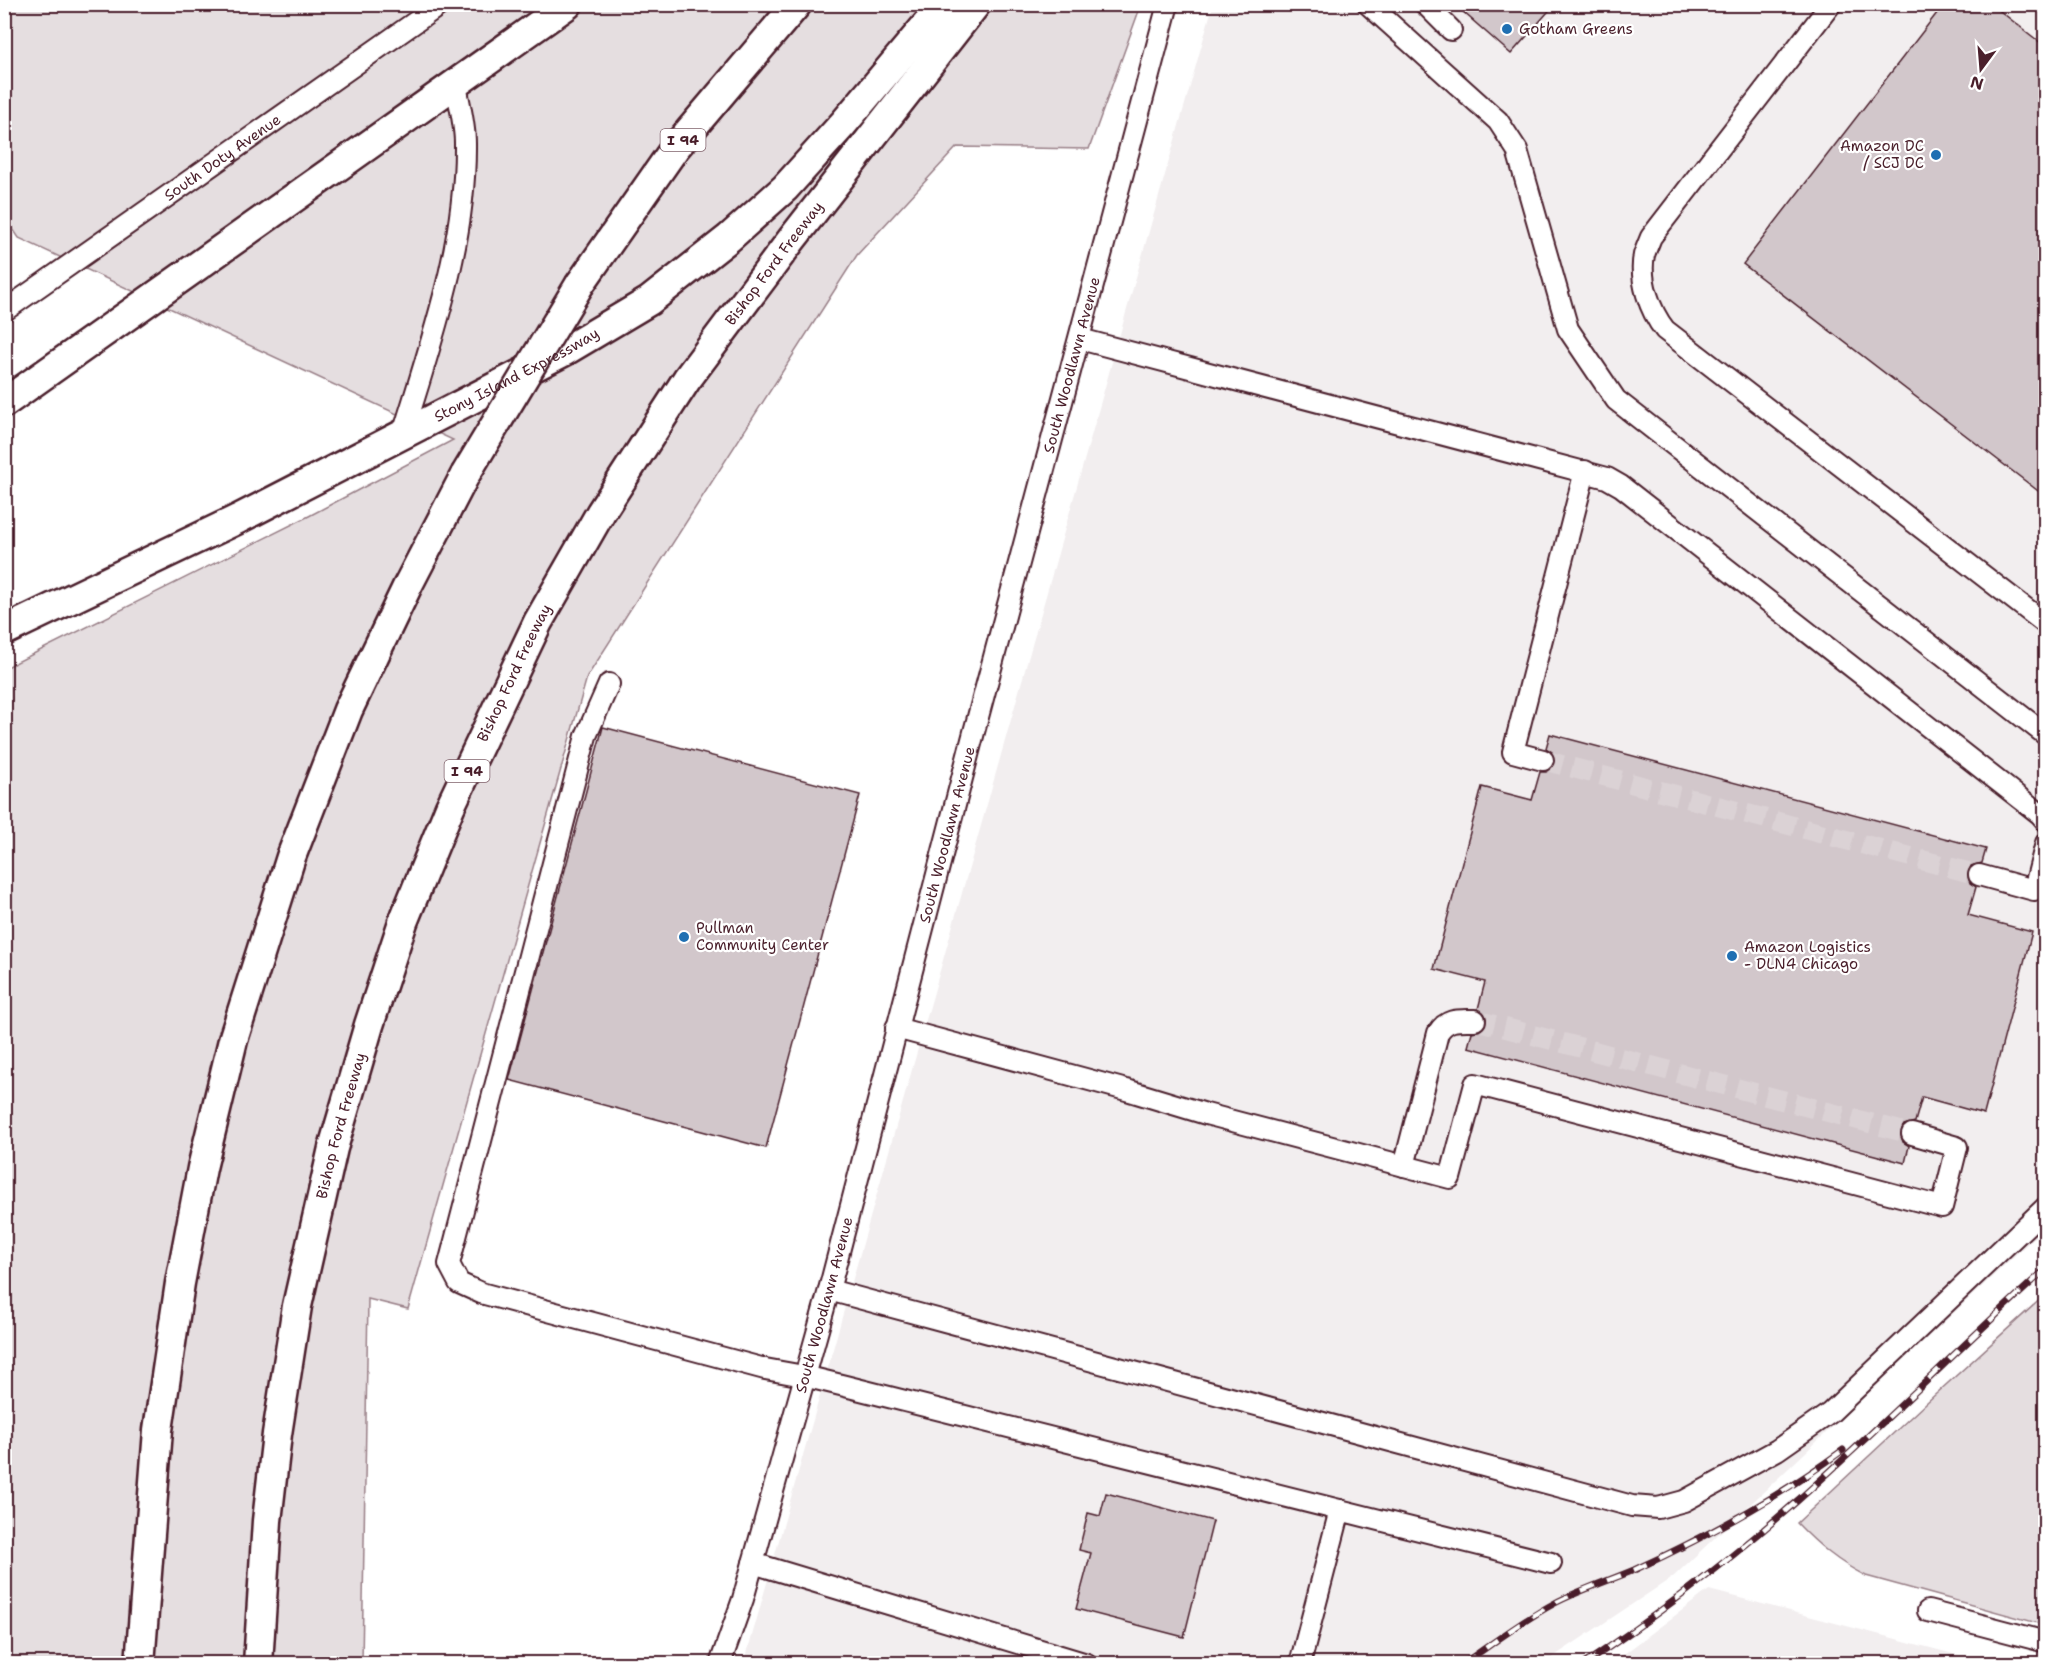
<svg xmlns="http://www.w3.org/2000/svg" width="2050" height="1668" viewBox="0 0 2050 1668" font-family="'Shantell Sans',sans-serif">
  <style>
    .built { fill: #f2eeef }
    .green { fill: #e5dee0; stroke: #987e86; stroke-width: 1.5 }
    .building { fill: #d2c7cb; stroke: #4a1f2b; stroke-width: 1.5 }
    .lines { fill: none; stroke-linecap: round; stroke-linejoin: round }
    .minor-tunnel { stroke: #dbd2d5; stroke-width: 20; stroke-dasharray: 20 10; stroke-linecap: butt }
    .minor-casing { stroke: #4a1f2b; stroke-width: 24 }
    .highway-casing { stroke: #4a1f2b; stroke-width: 33 }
    .minor { stroke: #fff; stroke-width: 20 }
    .highway { stroke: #fff; stroke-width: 28 }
    .rail-casing { stroke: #4a1f2b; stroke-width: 7 }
    .rail { stroke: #fff; stroke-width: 4.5; stroke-dasharray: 14; stroke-linecap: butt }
    .highway-bridge-casing { stroke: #4a1f2b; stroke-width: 33; stroke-linecap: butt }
    .highway-bridge { stroke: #fff; stroke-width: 28 }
    .poi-dot { fill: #1f6fb2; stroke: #fff; stroke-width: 2 }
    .labels { text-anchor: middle; stroke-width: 4.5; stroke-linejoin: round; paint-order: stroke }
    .shield { fill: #fff; stroke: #80626b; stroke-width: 1.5 }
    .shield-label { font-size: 14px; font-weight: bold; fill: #4a1f2b }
    .poi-label { font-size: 15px; fill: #4a1f2b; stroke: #fff; text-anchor: start }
    .street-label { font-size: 15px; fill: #4a1f2b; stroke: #fff }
  </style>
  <rect width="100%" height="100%" fill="#fff"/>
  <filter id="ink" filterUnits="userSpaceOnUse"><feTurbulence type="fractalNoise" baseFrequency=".0167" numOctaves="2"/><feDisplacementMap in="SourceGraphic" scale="12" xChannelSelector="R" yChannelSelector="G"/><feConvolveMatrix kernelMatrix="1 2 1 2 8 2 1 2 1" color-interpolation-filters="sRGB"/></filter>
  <g filter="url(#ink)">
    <g class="built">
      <path d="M1213 5H2045V1227L1673 1577 1544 1663 744 1664Z"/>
      <path d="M1709 1590 1988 1663H1612Z"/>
    </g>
    <g class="green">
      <path d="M5 5H1141L1089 149 957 147 857 255 587 677 408 1309 368 1299 362 1663 138 1664 121 1659V1664H26L5 1658V668L309 516 453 440 19 238 5 217Z"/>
      <path d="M2045 1295V1625L1866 1576C1838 1562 1818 1545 1797 1523L1926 1403Z"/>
    </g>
    <g class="building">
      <path d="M1454 4H1555L1511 54Z"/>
      <path d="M1944 4H1991L2046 47V497L1743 264Z"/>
      <path d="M603 727 860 795 766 1148 509 1080Z"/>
      <path d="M1550 734 1986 849 1982 863 1971 866 1967 872 1970 883 1976 887 1968 915 2032 932 1984 1114 1922 1097 1915 1122 1904 1125 1900 1131 1903 1142 1909 1146 1905 1163 1468 1047 1472 1032 1481 1030 1487 1021 1485 1014 1478 1009 1485 982 1434 969 1482 787 1532 800 1540 772H1546L1551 769 1555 763 1552 752 1546 748Z"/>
      <path d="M1106 1493 1213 1521 1184 1637 1076 1609 1091 1553 1079 1550 1088 1513 1100 1516Z"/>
    </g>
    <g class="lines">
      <g class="minor-tunnel">
        <path d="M1543 760 1979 875"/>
        <path d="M1475 1020 1912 1134"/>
      </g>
      <defs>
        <g id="minor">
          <path d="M1368 4 1498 121 1517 150 1568 329 1616 400 2046 735"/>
          <path d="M1425 4 1451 30"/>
          <path d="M1831 4 1651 237C1649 242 1646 249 1644 255 1639 280 1650 311 1665 330L2046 624"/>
          <path id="s1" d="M4 311 441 4"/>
          <path d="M1080 339 1607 478 1621 486 2040 814 2046 821"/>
          <path d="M403 434C432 339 466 244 465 143 465 124 459 103 456 84"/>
          <path d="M609 684 586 736 449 1264 459 1283 481 1293 765 1369 804 1376 845 1386 1551 1563"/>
          <path d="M1543 760 1513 752 1585 471"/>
          <path d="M1979 875 2034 890 2046 843"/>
          <path d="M896 1028 1130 1091 1206 1114 1450 1178 1475 1084 1942 1207 1957 1147 1912 1134"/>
          <path d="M1404 1166 1438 1033C1447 1018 1459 1020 1475 1020"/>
          <path d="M829 1290 1632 1506 1658 1508 1684 1501 1777 1450 1830 1413 2046 1207"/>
          <path d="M753 1563 1087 1664"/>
          <path d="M1928 1611 2046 1642"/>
          <path id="s2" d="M720 1664 743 1599 829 1290 974 732 1168 4"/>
          <path d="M1300 1664 1340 1510"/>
        </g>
        <g id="highway">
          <path d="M580 284 675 148 797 4"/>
          <path d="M4 403 568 4"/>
          <path id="s3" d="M4 631 238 519 565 351 649 301 729 238 785 188 843 124 944 4"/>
          <path d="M140 1664 158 1430 180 1283 202 1168 233 1040 291 857 348 710 408 585 465 475"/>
          <path id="s4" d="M258 1664 267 1521 277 1434 297 1306 333 1148 369 1025 403 922 450 807 538 622 601 512 687 379 792 239 976 4"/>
        </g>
      </defs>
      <use href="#minor" class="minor-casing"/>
      <use href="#highway" class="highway-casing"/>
      <use href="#minor" class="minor"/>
      <use href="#highway" class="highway"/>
      <defs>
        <g id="rail">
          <path d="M1463 1664C1493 1643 1523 1620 1555 1603 1580 1590 1608 1581 1634 1570 1708 1536 1778 1498 1843 1450"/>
          <path d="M1584 1664C1658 1615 1730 1560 1797 1501 1882 1426 1962 1345 2046 1269"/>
        </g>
      </defs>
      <use href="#rail" class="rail-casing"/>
      <use href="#rail" class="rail"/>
      <defs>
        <path id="highway-bridge" d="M465 475 580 284"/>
      </defs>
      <use href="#highway-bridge" class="highway-bridge-casing"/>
      <use href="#highway-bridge" class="highway-bridge"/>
    </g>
  </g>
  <g class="poi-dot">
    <circle cx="1507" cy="29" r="6"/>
    <circle cx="1936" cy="155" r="6"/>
    <circle cx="684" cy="937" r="6"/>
    <circle cx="1732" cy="956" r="6"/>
  </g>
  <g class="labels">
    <g class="shield">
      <rect x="660.5" y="129" width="45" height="22" rx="4.5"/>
      <rect x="444.5" y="760" width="45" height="22" rx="4.5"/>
    </g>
    <g class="shield-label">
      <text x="683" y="145">I 94</text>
      <text x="467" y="776">I 94</text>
    </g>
    <g class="poi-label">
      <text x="1519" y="34">Gotham Greens</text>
      <text x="1924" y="151" text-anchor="end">Amazon DC<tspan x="1924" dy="17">/ SCJ DC</tspan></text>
      <text x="696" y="933">Pullman<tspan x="696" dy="17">Community Center</tspan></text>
      <text x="1744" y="952">Amazon Logistics<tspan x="1744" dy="17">- DLN4 Chicago</tspan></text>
    </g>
    <g class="street-label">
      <text dy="5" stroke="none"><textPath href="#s1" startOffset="267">South Doty Avenue</textPath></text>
      <text dy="5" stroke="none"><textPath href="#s4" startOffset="1518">Bishop Ford Freeway</textPath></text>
      <text dy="5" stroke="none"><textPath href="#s2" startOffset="1346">South Woodlawn Avenue</textPath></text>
      <text dy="5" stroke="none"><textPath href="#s3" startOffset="573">Stony Island Expressway</textPath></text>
      <text dy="5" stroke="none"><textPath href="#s4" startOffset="1032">Bishop Ford Freeway</textPath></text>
      <text dy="5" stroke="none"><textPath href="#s2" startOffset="860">South Woodlawn Avenue</textPath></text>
      <text dy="5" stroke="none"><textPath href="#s4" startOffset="546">Bishop Ford Freeway</textPath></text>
      <text dy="5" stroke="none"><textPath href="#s2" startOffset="374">South Woodlawn Avenue</textPath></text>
    </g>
  </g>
  <rect width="2050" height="1668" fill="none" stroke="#fff" stroke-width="24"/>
  <rect x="12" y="12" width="2026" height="1644" fill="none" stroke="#4a1f2b" stroke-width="2" filter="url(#ink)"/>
  <g transform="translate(1981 69) rotate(196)" stroke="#ffffff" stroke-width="4.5" paint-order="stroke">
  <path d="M0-4.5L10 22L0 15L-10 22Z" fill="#4a1f2b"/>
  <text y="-9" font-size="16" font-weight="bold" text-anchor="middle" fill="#4a1f2b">N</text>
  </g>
</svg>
